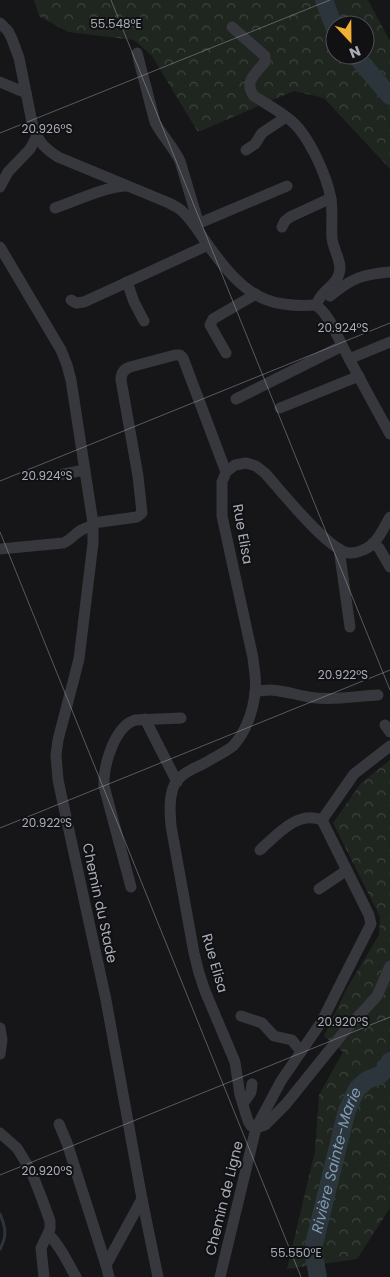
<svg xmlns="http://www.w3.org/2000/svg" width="390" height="1277" viewBox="0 0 390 1277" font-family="Poppins,sans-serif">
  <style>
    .forest { fill: url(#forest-crowns); fill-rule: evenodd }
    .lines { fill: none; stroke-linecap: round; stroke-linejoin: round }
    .stream { stroke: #2c353c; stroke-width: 3 }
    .river { stroke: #2c353c; stroke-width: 18 }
    .minor { stroke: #37383d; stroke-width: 11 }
    .ticks { fill: none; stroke: #a8adb8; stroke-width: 1; stroke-opacity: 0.45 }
    .labels { text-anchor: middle; stroke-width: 4; stroke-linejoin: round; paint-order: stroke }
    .street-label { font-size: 14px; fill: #a8adb8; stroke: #111113 }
    .water-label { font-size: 15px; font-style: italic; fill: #7f9bb3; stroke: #111113 }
    .ticks-label { font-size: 12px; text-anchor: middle; fill: #a8adb8; stroke: #111113; stroke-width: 4; stroke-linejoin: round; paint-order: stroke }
  </style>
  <defs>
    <pattern id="forest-crowns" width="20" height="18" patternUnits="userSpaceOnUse" patternTransform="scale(1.25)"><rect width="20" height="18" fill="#1e261f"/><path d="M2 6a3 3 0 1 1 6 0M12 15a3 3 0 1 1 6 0" fill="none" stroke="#3c433d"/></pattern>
  </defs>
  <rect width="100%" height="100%" fill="#161618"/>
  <g class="forest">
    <path d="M34 0H368L390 41V169L324 98 294 91 198 132 152 56 134 40 68 32 39 16ZM335 25H365V55H335Z"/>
    <path d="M390 760V1208L357 1259 287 1269 315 1151 319 1095 343 1052 324 1036 347 988 379 935 380 917 333 823 361 783Z"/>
  </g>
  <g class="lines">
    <path class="stream" d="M0 1214C6 1228 7 1236 0 1249"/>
    <g class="river">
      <path d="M324 0 335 29"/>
      <path d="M355 55 390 96"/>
      <path id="s1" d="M318 1277 314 1256V1244L347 1110 357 1089 367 1080 380 1075 386 1069 390 1061"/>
    </g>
    <g class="minor">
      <path d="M0 23 8 31 12 39 19 58 33 127C39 142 44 148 58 157L169 203C174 206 179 208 182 211 193 221 200 234 208 245 223 266 242 291 267 300 283 306 300 306 316 305 330 316 335 332 343 347 358 376 374 405 390 434"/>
      <path d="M232 27 265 56V62C256 73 243 82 254 96 266 104 278 110 289 119 308 133 327 176 331 199 333 212 331 225 332 238 333 250 343 262 339 274 336 284 328 287 322 295 320 297 318 301 316 305"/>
      <path d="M137 53 155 122C162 136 173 146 180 161L197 218 195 225"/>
      <path d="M0 82 26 93"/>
      <path d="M246 150 255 144 262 133 286 117"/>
      <path d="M0 187 8 172 30 149 37 136"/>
      <path d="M55 208C75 201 107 186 127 186"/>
      <path d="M195 225 287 186"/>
      <path d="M282 227 285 221 290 217 331 198"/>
      <path d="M0 247 61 350 67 365 71 380 93 523V543L79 659 58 740 56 755 58 780 106 1000 142 1199 158 1277"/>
      <path d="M127 282 134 302 144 321"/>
      <path d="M330 296C352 278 363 274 390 272"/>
      <path d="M71 300 76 303 84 302 208 245"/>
      <path d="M226 353 210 325 213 319 256 294"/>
      <path d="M349 359 390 342"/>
      <path d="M236 399 342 346"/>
      <path d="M280 408 359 376"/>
      <path d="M58 475 85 470"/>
      <path d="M93 523 137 517 142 513 138 476 121 380C121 373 124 369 130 367L175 355H180L183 358 226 472"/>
      <path d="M373 543 379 548 390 567"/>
      <path d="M0 549 63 543C69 541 72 537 77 533 82 529 87 527 93 526"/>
      <path d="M339 549 350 627"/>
      <path d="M255 692C278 686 294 696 316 698 337 700 358 696 378 695"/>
      <path d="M145 719 177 782"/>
      <path d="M385 725 390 732"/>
      <path d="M322 820 354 774 390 746"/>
      <path d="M131 887 104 786C103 768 112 738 125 726 128 723 132 721 135 720L181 718"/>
      <path d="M319 889 347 870"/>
      <path d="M241 1016 262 1023 274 1036 292 1040 301 1052"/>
      <path d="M0 1028 2 1040 0 1054"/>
      <path d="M243 1104 251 1092 252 1084"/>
      <path d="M59 1124 67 1143 106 1265"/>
      <path d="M256 1128 251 1126 248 1121 240 1095 235 1062 205 991 199 973 194 953 171 826C170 813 169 800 173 788 178 775 192 769 203 764 213 758 224 753 233 746 246 732 253 711 255 693 257 682 254 669 253 658L222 516V482L226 472 235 465 246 463 256 466 265 473C281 491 328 550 349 553 355 553 362 551 367 548 378 542 384 527 390 517"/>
      <path d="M256 1128 265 1125 286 1104 344 1032 377 996 390 966"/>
      <path d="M0 1133 17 1148 31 1171 42 1199 50 1221V1229L41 1248 44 1277"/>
      <path d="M47 1237 50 1236C62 1248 68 1264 76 1277"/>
      <path d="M109 1277 106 1265 142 1199"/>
      <path d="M220 1277 256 1128 281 1081 322 1021 345 975 371 924 369 915 322 820C297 810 277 835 260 850"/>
    </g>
  </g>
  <path class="ticks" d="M111 0 390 690M0 133 330 0M0 481 390 323M0 532 301 1277M0 828 390 670M0 1175 390 1017"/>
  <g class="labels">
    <g class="street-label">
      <text transform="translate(243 534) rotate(80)" y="5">Rue Elisa</text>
      <text transform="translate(100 903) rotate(78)" y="5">Chemin du Stade</text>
      <text transform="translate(215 963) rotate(74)" y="5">Rue Elisa</text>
      <text transform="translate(224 1198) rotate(-76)" y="5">Chemin de Ligne</text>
    </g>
    <g class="water-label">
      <text dy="5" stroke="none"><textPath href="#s1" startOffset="120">Rivière Sainte-Marie</textPath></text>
    </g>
  </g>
  <g class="ticks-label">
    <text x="116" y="28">55.548°E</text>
    <text x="47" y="133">20.926°S</text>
    <text x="343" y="332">20.924°S</text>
    <text x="47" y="480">20.924°S</text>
    <text x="343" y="679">20.922°S</text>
    <text x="47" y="827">20.922°S</text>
    <text x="343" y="1026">20.920°S</text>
    <text x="47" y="1175">20.920°S</text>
    <text x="296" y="1257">55.550°E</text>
  </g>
  <g transform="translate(350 40) rotate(158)"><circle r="24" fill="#111113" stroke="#4d4f55"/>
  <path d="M0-4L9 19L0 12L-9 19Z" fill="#f2b134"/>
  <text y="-8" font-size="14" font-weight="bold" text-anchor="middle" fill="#a8adb8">N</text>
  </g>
</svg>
